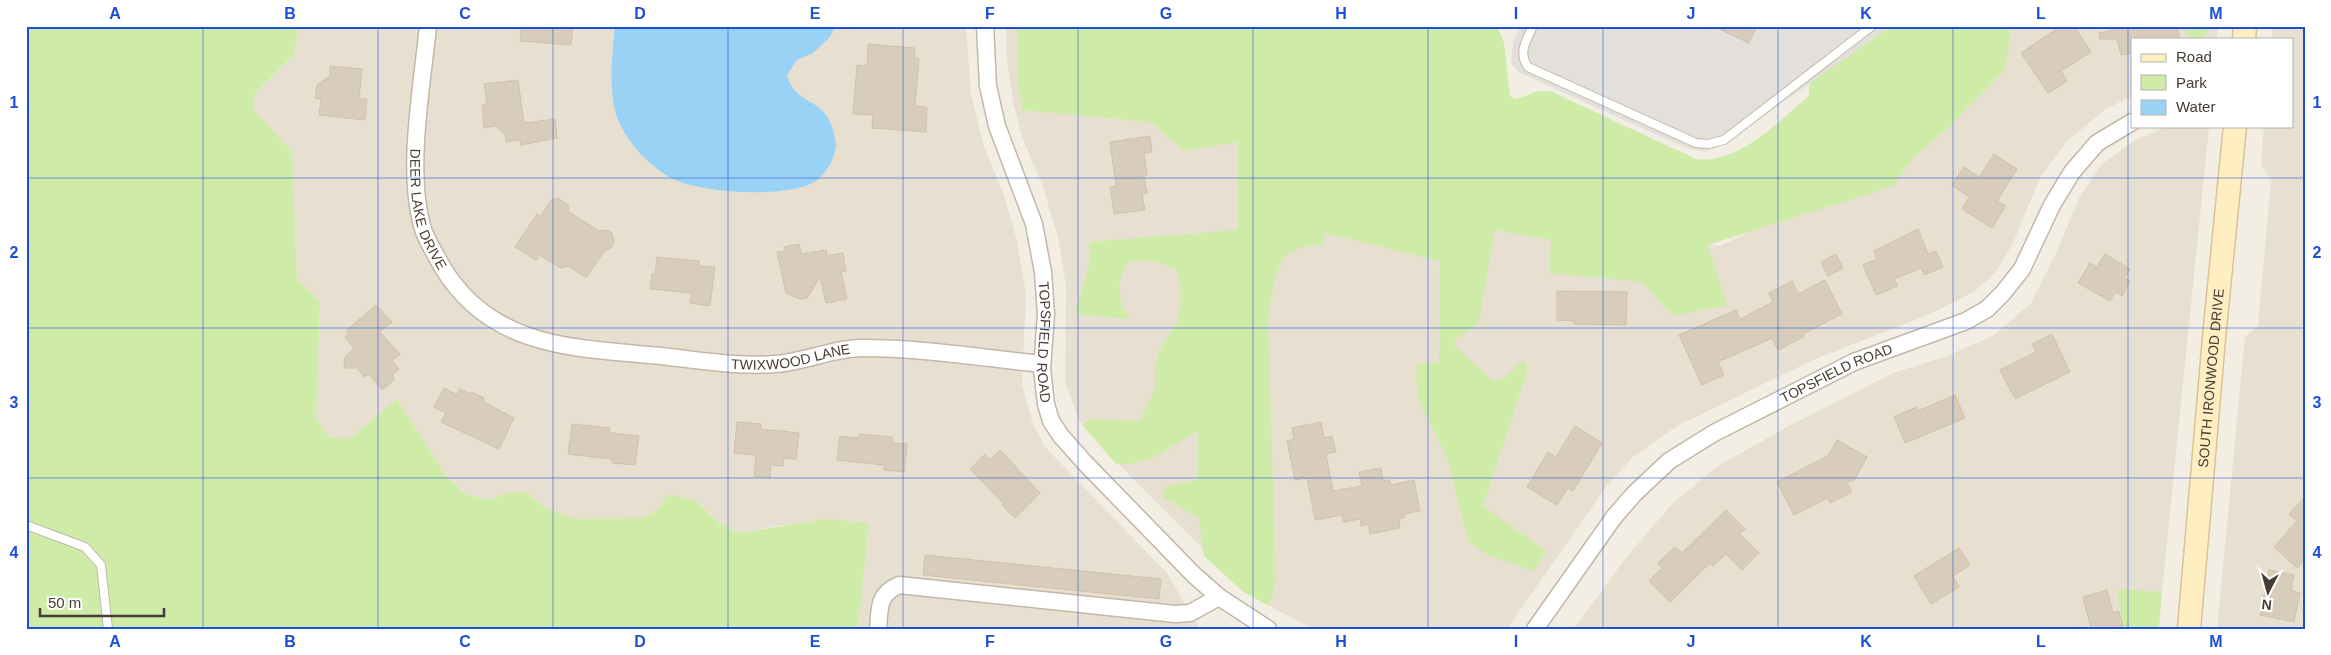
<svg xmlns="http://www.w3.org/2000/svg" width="2331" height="655" viewBox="0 0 2331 655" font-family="Arial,sans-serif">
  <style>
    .residential { fill: #e7e0d0 }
    .green { fill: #cfeba8 }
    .parking { fill: #e3e0dc }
    .water { fill: #9ad2f5 }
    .building { fill: #d8ccbb; stroke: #d1c1aa }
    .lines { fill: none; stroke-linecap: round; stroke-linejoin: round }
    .lane-casing { stroke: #c2b8a8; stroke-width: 10 }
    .street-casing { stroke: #c2b8a8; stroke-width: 19 }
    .secondary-casing { stroke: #dac491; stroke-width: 25 }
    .lane { stroke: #fff; stroke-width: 8 }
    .street { stroke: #fff; stroke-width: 16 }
    .secondary { stroke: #ffeec1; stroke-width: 22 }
    .grid { fill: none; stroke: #1d4ed8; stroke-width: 1; stroke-opacity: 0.55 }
    .labels { text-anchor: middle; stroke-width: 4.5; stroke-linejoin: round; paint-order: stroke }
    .street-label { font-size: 14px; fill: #453d33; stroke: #fff }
    .neatline { fill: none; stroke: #1d4ed8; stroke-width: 2 }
    .grid-label { font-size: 16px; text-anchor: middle; font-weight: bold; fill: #1d4ed8 }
  </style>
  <rect width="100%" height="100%" fill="#f3eee3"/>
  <g class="residential">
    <path d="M294 26H966L971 94 984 147 1004 195 1017 241 1026 294 1022 385 1033 424 1044 446 1166 572 1200 629H858L869 523 784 525 741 533 719 523 695 500 659 508 644 518 572 519 544 507 528 493 511 492 489 500 465 494 445 474 397 399 349 439 329 437 316 417 320 301 297 279 292 152 253 109 255 93 294 54 298 32Z"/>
    <path d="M1006 26H1164L1254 118 1248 185 1720 246 1917 151 1991 26H2218L2217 39H2132V97L2107 108 2066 142 2040 178 2013 243 1995 273 1974 292 1930 314 1813 360 1679 425 1633 457 1606 487 1507 629H1313L1277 610 1236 582 1129 475 1079 420 1065 382 1066 285 1058 238 1043 187 1022 137 1013 101 1007 60Z"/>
    <path d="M2273 26H2305V629H2217L2245 337 2258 326 2271 180 2261 165 2264 126H2292V39H2272Z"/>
    <path d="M2169 126 2209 127 2162 592 2154 629H1574L1624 560 1673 503 1718 466 1787 427 1893 373 1947 356 1993 336 2031 303 2055 255 2080 196 2102 164 2135 140Z"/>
  </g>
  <g class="green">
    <path d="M26 26H294L298 32 294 54 255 93 253 109 292 152 297 279 320 301 316 417 329 437 349 439 397 399 445 474 465 494 489 500 511 492 528 493 544 507 573 519 644 518 659 508 668 494 695 500 719 523 741 533 826 519 869 523 858 629H29L26 592Z"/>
    <path d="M1017 26H1497L1504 43 1510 96 1515 99C1531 96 1534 88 1552 92L1696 159C1740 164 1778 121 1809 96V83L1891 26H2014L2011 30 2005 70 1950 126 1912 159 1893 186 1708 245 1727 305 1673 316 1642 282 1549 273 1551 240 1495 230 1479 321 1473 328 1456 339 1454 345 1493 381 1505 378 1523 360 1528 368 1483 506 1546 551 1535 569 1531 570 1486 554 1470 543C1459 515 1456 483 1445 454 1433 423 1410 400 1418 364L1439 363 1440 261 1324 233 1323 245C1311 246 1295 247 1286 256 1273 270 1270 307 1268 325L1276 581 1269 606 1242 591 1204 556 1199 518 1164 498V489L1169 486 1198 479V431C1169 446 1152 466 1116 464L1082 425 1089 419 1140 421 1155 389V367L1159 351 1178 321 1181 294 1177 270C1162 261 1142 257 1127 263L1119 282 1121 304 1129 317 1126 319 1077 314 1076 309 1090 263 1089 242 1238 230V142L1184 151 1150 122 1022 110 1017 75Z"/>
    <path d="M2186 26H2211L2202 39H2188Z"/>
    <path d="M2116 589 2162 592 2159 629H2124Z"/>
  </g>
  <path class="parking" d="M1521 26H1891L1721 146 1705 152 1686 148 1518 72 1511 63 1513 42Z"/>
  <path class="water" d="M615 26H835L830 37 813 53 797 60 787 75C794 105 825 97 833 130 834 135 836 140 836 145 835 158 827 173 816 181 789 199 704 193 675 180 652 169 628 144 618 120 608 95 612 53 615 26Z"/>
  <g class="building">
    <path d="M522 26H573L571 45 520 41Z"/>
    <path d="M1713 26H1757L1749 43Z"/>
    <path d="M2061 26H2074L2091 52 2061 71 2067 81 2048 93 2021 53Z"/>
    <path d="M2130 26H2177L2180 39H2132V53L2121 55 2117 39H2100L2099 33Z"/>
    <path d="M868 44 915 48 914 58 919 59 915 106 927 107 926 132 872 128 873 115 853 114 857 65 867 66Z"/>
    <path d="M330 66 362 69 359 98 367 99 365 120 319 115 321 99 315 98 317 85 330 76Z"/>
    <path d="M518 80 524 123 555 119 557 138 521 145 520 140 506 142 505 134 495 126 484 128 482 105 487 104 484 84Z"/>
    <path d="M1150 136 1152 152 1144 153 1147 175 1144 176 1147 193 1142 194 1145 210 1114 214 1110 187 1116 186 1110 142Z"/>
    <path d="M1994 154 2017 169 1997 201 2006 206 1992 228 1962 209 1969 197 1952 185 1964 167 1979 177Z"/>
    <path d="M558 198 568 205 569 212 599 231 607 230 612 233 614 243 610 249 605 250 586 278 569 266 561 268 539 255 536 260 515 247 537 214 541 216 551 200Z"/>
    <path d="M1918 229 1928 254 1936 251 1943 267 1924 275 1921 268 1894 279 1898 286 1876 295 1863 265 1877 259 1874 251Z"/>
    <path d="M799 244 801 254 826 250 827 256 843 253 846 271 841 272 847 299 826 303 820 277 807 298 800 299 786 293 777 252 785 251 784 247Z"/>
    <path d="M1836 254 1843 268 1828 276 1821 262Z"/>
    <path d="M2105 254 2130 269 2124 278 2130 281 2122 296 2115 292 2110 301 2078 283 2090 263 2097 267Z"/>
    <path d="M657 257 699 261V266L715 267 710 306 690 303 691 293 650 289 652 274H655Z"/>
    <path d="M1825 280 1842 314 1803 334 1804 337 1778 350 1772 338 1718 362 1724 375 1702 385 1679 335 1736 310 1740 319 1773 302 1769 293 1792 281 1798 294Z"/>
    <path d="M1557 291 1627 292 1626 325 1574 324V321L1557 320Z"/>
    <path d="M376 305 392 322 380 332 400 354 392 361 399 369 392 375 395 379 382 390 369 374 364 377 357 368H344L345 357 354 348 345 337 349 333 347 330Z"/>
    <path d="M2052 334 2070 372 2015 399 2000 370 2036 352 2032 344Z"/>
    <path d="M444 388 457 395 460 389 470 394 471 392 484 398 483 401 493 407 514 418 499 449 441 422 446 413 434 407Z"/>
    <path d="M1955 395 1965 418 1905 443 1894 417 1916 407 1918 411Z"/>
    <path d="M737 422 761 424V429L799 433 796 459 784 458 783 466 771 465 770 478 754 476 756 455 734 453Z"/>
    <path d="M1321 422 1324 438 1332 436 1336 452 1326 454 1333 491 1362 486 1359 472 1381 468 1383 481 1390 480 1391 485 1414 480 1420 511 1404 514 1405 517 1399 519 1400 528 1370 534 1368 524 1361 526 1360 519 1344 522 1342 515 1315 520 1307 478 1295 480 1287 441 1294 439 1292 428Z"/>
    <path d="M572 424 610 428 609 431 612 433 639 436 635 465 612 463V459L568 454Z"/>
    <path d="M1575 426 1602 443 1573 491 1568 488 1557 505 1527 487 1548 452 1556 457Z"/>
    <path d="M859 434 893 437 892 443 907 444 904 472 884 470V465L837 460 840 436 858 438Z"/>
    <path d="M1837 440 1867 457 1855 479 1847 483 1852 492 1830 503 1828 498 1794 515 1777 482 1828 456Z"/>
    <path d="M1000 450 1040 493 1015 518 1002 505 1004 504 970 469 985 454 990 460Z"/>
    <path d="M2305 497V560L2297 568 2274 547 2297 521 2289 514Z"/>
    <path d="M1726 510 1745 529 1740 534 1759 553 1742 570 1726 554 1713 566 1710 563 1670 602 1649 581 1662 568 1658 563 1675 547 1682 553Z"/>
    <path d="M1959 548 1970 565 1953 576 1959 587 1931 604 1914 576Z"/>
    <path d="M925 555 1161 579 1159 599 923 575Z"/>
    <path d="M2269 570 2294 575 2291 591 2300 593 2294 622 2260 615Z"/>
    <path d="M2107 590 2113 613 2119 611 2123 626 2117 627 2118 629H2091L2083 597Z"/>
  </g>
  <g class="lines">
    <defs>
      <g id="lane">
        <path d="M1533 26C1526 41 1518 53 1528 67L1696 143 1708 144 1724 140 1872 26"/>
        <path d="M26 525 85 547 101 565 108 629"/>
      </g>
      <g id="street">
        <path id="s1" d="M428 26C422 87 405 175 424 232 429 244 436 256 443 268 492 349 577 348 661 356 698 360 738 367 775 364 805 362 833 348 862 348 922 348 983 358 1042 364"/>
        <path id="s2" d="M985 26 988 86 997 126 1034 224 1043 272 1046 314 1042 369 1046 404 1051 421 1061 436 1085 463 1194 575 1219 597 1268 629"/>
        <path d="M878 629C880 608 877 595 899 585L1175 614 1190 613 1219 597"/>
        <path id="s3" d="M1535 629 1614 517 1634 494 1669 461 1714 433 1854 362 1966 321 1987 309 2003 293 2022 269 2052 205 2072 172 2097 143 2132 122"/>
      </g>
      <g id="secondary">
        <path d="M2244 39 2245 26"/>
        <path id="s4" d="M2189 629 2214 338 2235 126"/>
      </g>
    </defs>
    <use href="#lane" class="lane-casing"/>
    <use href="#street" class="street-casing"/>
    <use href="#secondary" class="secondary-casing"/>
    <use href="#lane" class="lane"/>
    <use href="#street" class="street"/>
    <use href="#secondary" class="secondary"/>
  </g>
  <path class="grid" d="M203 26V629M378 26V629M553 26V629M728 26V629M903 26V629M1078 26V629M1253 26V629M1428 26V629M1603 26V629M1778 26V629M1953 26V629M2128 26V629M26 178H2305M26 328H2305M26 478H2305"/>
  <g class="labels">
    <g class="street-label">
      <text dy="5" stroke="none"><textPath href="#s1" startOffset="186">DEER LAKE DRIVE</textPath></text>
      <text dy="5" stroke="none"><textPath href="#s2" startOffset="325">TOPSFIELD ROAD</textPath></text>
      <text dy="5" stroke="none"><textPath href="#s1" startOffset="625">TWIXWOOD LANE</textPath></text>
      <text dy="5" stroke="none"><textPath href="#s3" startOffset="405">TOPSFIELD ROAD</textPath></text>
      <text dy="5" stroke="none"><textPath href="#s4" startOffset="252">SOUTH IRONWOOD DRIVE</textPath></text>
    </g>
  </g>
  <rect width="2331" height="655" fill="none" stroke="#ffffff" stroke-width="55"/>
  <rect x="2131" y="38" width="162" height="90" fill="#ffffff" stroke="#b5b1ad"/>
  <rect x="2141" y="54" width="25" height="8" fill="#ffeec1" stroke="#b5b1ad"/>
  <text x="2176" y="62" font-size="15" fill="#453d33">Road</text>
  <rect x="2141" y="75" width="25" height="15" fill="#cfeba8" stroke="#b5b1ad"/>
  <text x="2176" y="88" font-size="15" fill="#453d33">Park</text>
  <rect x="2141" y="100" width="25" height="15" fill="#9ad2f5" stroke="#b5b1ad"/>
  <text x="2176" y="112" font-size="15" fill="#453d33">Water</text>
  <g transform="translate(2268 592) rotate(186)" stroke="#ffffff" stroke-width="4" paint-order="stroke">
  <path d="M0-4L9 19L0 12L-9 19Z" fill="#453d33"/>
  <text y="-8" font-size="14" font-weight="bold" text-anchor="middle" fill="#453d33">N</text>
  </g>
  <path d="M40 608v8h124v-8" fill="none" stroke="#453d33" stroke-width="2.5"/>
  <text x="48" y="608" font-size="15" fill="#453d33" stroke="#ffffff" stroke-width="4" paint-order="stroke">50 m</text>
  <rect x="28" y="28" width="2276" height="600" class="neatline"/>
  <g class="grid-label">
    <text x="115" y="19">A</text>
    <text x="290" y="19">B</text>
    <text x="465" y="19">C</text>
    <text x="640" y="19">D</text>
    <text x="815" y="19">E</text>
    <text x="990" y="19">F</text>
    <text x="1166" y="19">G</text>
    <text x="1341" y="19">H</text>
    <text x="1516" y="19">I</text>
    <text x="1691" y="19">J</text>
    <text x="1866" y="19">K</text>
    <text x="2041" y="19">L</text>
    <text x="2216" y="19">M</text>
    <text x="14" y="108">1</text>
    <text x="2317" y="108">1</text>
    <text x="14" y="258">2</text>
    <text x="2317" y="258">2</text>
    <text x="14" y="408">3</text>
    <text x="2317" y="408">3</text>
    <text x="14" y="558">4</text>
    <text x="2317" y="558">4</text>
    <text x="115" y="647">A</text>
    <text x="290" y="647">B</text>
    <text x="465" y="647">C</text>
    <text x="640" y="647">D</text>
    <text x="815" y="647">E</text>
    <text x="990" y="647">F</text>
    <text x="1166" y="647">G</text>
    <text x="1341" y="647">H</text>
    <text x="1516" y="647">I</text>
    <text x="1691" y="647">J</text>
    <text x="1866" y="647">K</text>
    <text x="2041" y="647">L</text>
    <text x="2216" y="647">M</text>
  </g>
</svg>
